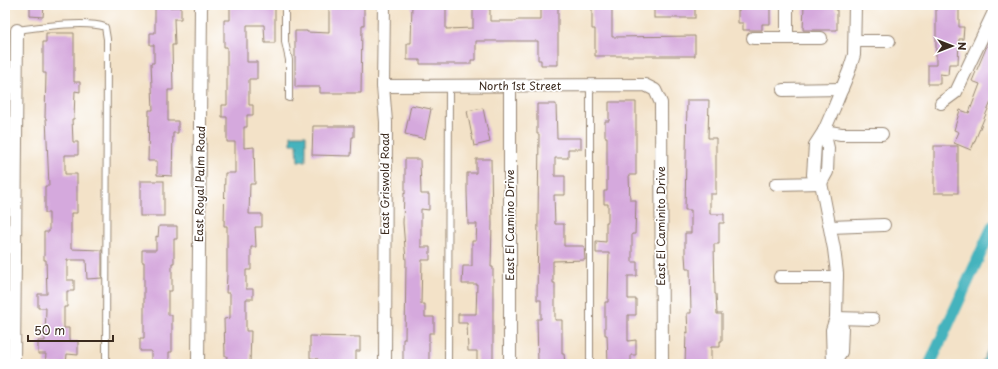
<svg xmlns="http://www.w3.org/2000/svg" width="998" height="369" viewBox="0 0 998 369" font-family="'Playpen Sans',sans-serif">
  <style>
    .water { fill: #44b3bd; stroke: #406e6e }
    .lines { fill: none; stroke-linecap: round; stroke-linejoin: round }
    .canal { stroke: #44b3bd; stroke-width: 12 }
    .building { fill: #d5a9dd }
    .service-casing { stroke: #978673; stroke-width: 8 }
    .minor-casing { stroke: #978673; stroke-width: 14 }
    .service { stroke: #fff; stroke-width: 6 }
    .minor { stroke: #fff; stroke-width: 12 }
    .labels { text-anchor: middle; stroke-width: 3.5; stroke-linejoin: round; paint-order: stroke }
    .street-label { font-size: 11px; fill: #3b2a1e; stroke: #fff }
  </style>
  <rect width="100%" height="100%" fill="#fff"/>
  <filter id="ink" filterUnits="userSpaceOnUse"><feTurbulence type="fractalNoise" baseFrequency=".025" numOctaves="2"/><feDisplacementMap in="SourceGraphic" scale="8" xChannelSelector="R" yChannelSelector="G"/><feConvolveMatrix kernelMatrix="1 2 1 2 8 2 1 2 1" color-interpolation-filters="sRGB"/></filter>
  <filter id="wash" filterUnits="userSpaceOnUse"><feTurbulence type="fractalNoise" baseFrequency=".012" numOctaves="4" result="noise"/><feDisplacementMap in="SourceGraphic" scale="16" xChannelSelector="R" yChannelSelector="G"/><feGaussianBlur stdDeviation="0.9" result="paint"/><feColorMatrix in="noise" values="0 0 0 0 0 0 0 0 0 0 0 0 0 0 0 0 0 1.4 0 .05"/><feComposite in="paint" operator="in"/></filter>
  <g filter="url(#wash)">
    <rect width="100%" height="100%" fill="#f3e2c8"/>
    <g class="water">
      <path d="M291 135H306V161H298L297 144H291Z"/>
      <path d="M993 339V364H981Z"/>
    </g>
    <g class="lines">
      <path class="canal" d="M930 364 993 226"/>
    </g>
    <g id="blocks">
      <g class="building">
        <path d="M30 5H44L43 17 30 16Z"/>
        <path d="M230 5H275V43H265L264 25H247V62H257V79H249V105H253V115H247V127H244V148L254 147 255 184H250L249 214H262V227H255L256 247H251V270H246V289H253V299H246V331H251L250 364H226L227 356H225L224 319 230 318V293H226L227 275V226H224L225 173H235V142H227V117H222V105H227V47H224V20H230Z"/>
        <path d="M329 5H364V25H362L361 93H320V87H295V31H307V32L329 33Z"/>
        <path d="M412 5H446V29L473 28V5H488V9H490V21H516V20H541V5H558V65H541V60H538V41H476V60H471V64H420V60H407V43H411Z"/>
        <path d="M592 5H612V37L695 36V56H595V29H592Z"/>
        <rect x="654" y="5" width="41" height="13"/>
        <path d="M740 5H770V24H762V30H743V23H738V10H740Z"/>
        <path d="M804 5H835V10H837V30H803Z"/>
        <path d="M937 5H959V27H964L963 39H959L958 64H949L948 75 940 74V84H928V65H936V9H937Z"/>
        <path d="M181 7V19H174L175 45H172L173 90H168V121H178V133H173L172 176 157 175V161H148L149 110H153L151 63H154V45H150V33H155V8Z"/>
        <path d="M993 32V97L971 150 954 143 959 132 954 130 960 110 969 113 980 84 972 81Z"/>
        <path d="M46 33H74V82H80V92L75 91 74 119H72L73 142H78V155H65V174H77V213H71V249L102 250V278L87 279 86 260H67V280H74V291H67V307H64V328H69V341H78V355L67 354 66 364H45L46 354H38V341H45L46 308H38V294H47L46 260H44V232H49V213H45V186H49L46 118H45L46 73H43V42H46Z"/>
        <path d="M687 100H709L708 138H716V194H710V214H724V223H719V244H714L715 294H716L717 314H722V341H720V347H711V364H685L686 332 688 333 687 313H691L690 269H686L685 255V233H691V210H685Z"/>
        <path d="M609 102H636V175H629L630 200H636L635 234H632V262H637V276H628V299H636V315H628V341L636 340V355H631V364H608L607 335H605V302H608L609 253H596V241L606 242V222H608V204H604V191H607V137H605V121H609Z"/>
        <path d="M537 104H556L557 138H581V149H568V158H555V176H565V195H554L555 224H564V246H584L585 260 553 261V283H555V320H562V354H564L565 364H538L537 319H541V300H537L539 134H537Z"/>
        <path d="M411 105 431 109 425 139 405 134Z"/>
        <path d="M483 108 490 142 474 146 467 111Z"/>
        <path d="M313 126H354V137H352L351 156 312 155Z"/>
        <rect x="934" y="146" width="24" height="47"/>
        <path d="M405 159H420L421 194H429V210L421 209V247H430V260H422L421 304H425V317H434V333H429V364H403V339H405L406 261 403 223 404 193 405 194Z"/>
        <path d="M476 159H491L492 224 491 267H493V364H477V351H468L467 323H458V314H476L477 284H462L463 266H472V241H476L477 224H468L467 192V173H476Z"/>
        <rect x="140" y="181" width="24" height="35"/>
        <path d="M159 226H177V239H174V263H172V291H168V315H172V352H169V364H151V351H140V338H144V262H142V250H156V236L158 237Z"/>
        <path d="M310 336 360 337V351H356V364H318V359L310 358Z"/>
      </g>
    </g>
  </g>
  <g filter="url(#ink)">
    <use href="#blocks" fill-opacity="0" stroke="#978673" stroke-width="1"/>
    <g class="lines">
      <defs>
        <g id="service">
          <path d="M285 5V42L289 60V98"/>
          <path d="M17 30C39 27 86 20 105 27L107 39 106 364"/>
          <path d="M448 364 449 86"/>
          <path d="M590 364V85"/>
        </g>
        <g id="minor">
          <path d="M384 5 383 86 386 122 385 364"/>
          <path d="M753 38H821"/>
          <path d="M787 38V5"/>
          <path d="M855 41H889"/>
          <path d="M383 86 645 85 655 90 661 103 662 364"/>
          <path d="M510 86V364"/>
          <path d="M783 90 842 89"/>
          <path d="M941 103 956 92 993 14"/>
          <path d="M824 131 841 134H882"/>
          <path d="M821 183 827 172 828 148 824 131"/>
          <path d="M776 184 821 183"/>
          <path d="M830 227 884 225"/>
          <path d="M780 277H837"/>
          <path d="M836 318 873 319"/>
          <path d="M14 364 17 30"/>
          <path d="M198 364 201 5"/>
          <path d="M833 364 832 330 836 318 837 273 834 249 821 183 813 175 815 145 824 131 834 108 849 71 854 55 855 5"/>
          <path d="M833 364 841 352 842 327 836 318"/>
        </g>
      </defs>
      <use href="#service" class="service-casing"/>
      <use href="#minor" class="minor-casing"/>
      <use href="#service" class="service"/>
      <use href="#minor" class="minor"/>
    </g>
  </g>
  <g class="labels">
    <g class="street-label">
      <text x="520" y="90">North 1st Street</text>
      <text transform="translate(200 184) rotate(-89)" y="4">East Royal Palm Road</text>
      <text transform="translate(385 184) rotate(-90)" y="4">East Griswold Road</text>
      <text transform="translate(510 225) rotate(-90)" y="4">East El Camino Drive</text>
      <text transform="translate(661 226) rotate(-90)" y="4">East El Caminito Drive</text>
    </g>
  </g>
  <rect width="998" height="369" fill="none" stroke="#fff" stroke-width="20"/>
  <g transform="translate(952 46) rotate(90)" stroke="#ffffff" stroke-width="3" paint-order="stroke">
  <path d="M0-3L7 15L0 10L-7 15Z" fill="#3b2a1e"/>
  <text y="-6" font-size="11" font-weight="bold" text-anchor="middle" fill="#3b2a1e">N</text>
  </g>
  <path d="M28 335v6h85v-6" fill="none" stroke="#3b2a1e" stroke-width="2"/>
  <text x="34" y="335" font-size="12" fill="#3b2a1e" stroke="#ffffff" stroke-width="3" paint-order="stroke">50 m</text>
</svg>
